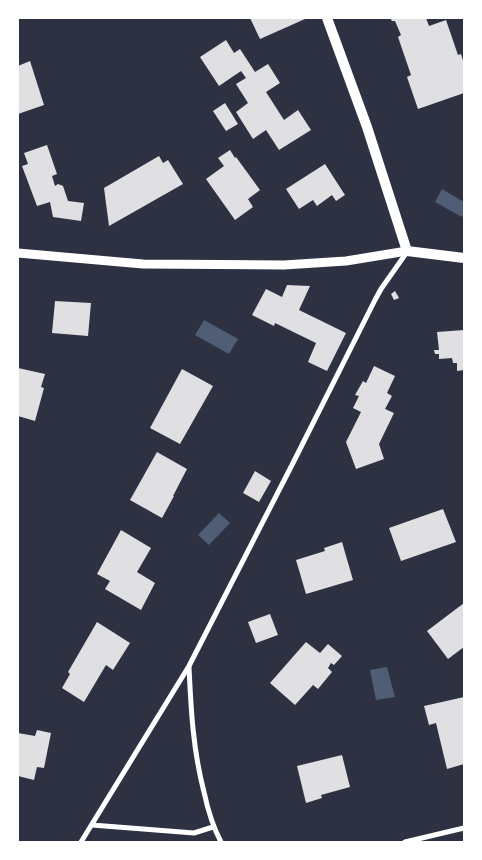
<svg xmlns="http://www.w3.org/2000/svg" width="482" height="860" viewBox="0 0 482 860" font-family="Karla,sans-serif">
  <style>
    .water { fill: #4f5d75 }
    .building { fill: #e0e0e3 }
    .lines { fill: none; stroke-linecap: round; stroke-linejoin: round }
    .minor { stroke: #fff; stroke-width: 5 }
    .tertiary { stroke: #fff; stroke-width: 9 }
    .secondary { stroke: #fff; stroke-width: 10 }
  </style>
  <rect width="100%" height="100%" fill="#2d3142"/>
  <g class="water">
    <path d="M442 189 464 202V213L462 217 435 202Z"/>
    <path d="M204 320 238 339 229 354 195 335Z"/>
    <path d="M219 513 230 523 209 545 198 535Z"/>
    <path d="M387 667 395 697 376 700 370 670Z"/>
  </g>
  <g class="building">
    <path d="M250 18H304L305 19 260 39Z"/>
    <path d="M390 18H426L429 26 446 20 458 55 461 54 464 64V93L418 109 407 77 411 75 398 37 401 35 395 21H392Z"/>
    <path d="M226 40 234 53 240 49 255 72 268 64 280 83 266 92 284 120 298 110 311 130 279 150 266 130 253 139 236 112 248 103 236 84 246 78 241 71 219 86 200 57Z"/>
    <path d="M30 61 44 105 18 114V66Z"/>
    <path d="M225 103 238 124 226 131 213 111Z"/>
    <path d="M47 145 57 174 52 176 55 186 58 184 63 186 68 201 84 203 81 221 53 217 50 202 37 206 22 166 28 164 24 153Z"/>
    <path d="M230 150 235 158 236 157 260 190 248 199 253 207 235 220 206 179 224 166 218 158Z"/>
    <path d="M159 156 163 163 168 160 183 184 109 226 104 188Z"/>
    <path d="M325 164 345 195 336 201 332 195 317 206 313 200 299 209 286 189Z"/>
    <path d="M287 285 310 286 299 310 346 333 327 371 308 362 316 343 275 323 274 326 252 315 266 289 282 297Z"/>
    <path d="M395 291 399 298 394 300 391 294Z"/>
    <path d="M55 301 91 303 88 336 52 333Z"/>
    <path d="M464 330V370L457 371V363H453L452 358 439 359V354H435L434 350H439L437 332Z"/>
    <path d="M374 366 395 376 387 393 392 396 385 409 394 413 379 444 384 459 356 469 346 442 361 412 353 408 359 396 355 395 363 381 366 383Z"/>
    <path d="M18 368 45 374 41 387 44 388 35 421 18 416Z"/>
    <path d="M182 369 213 386 180 444 150 428Z"/>
    <path d="M157 452 187 469 173 496H174L162 518 130 500Z"/>
    <path d="M255 471 271 481 259 502 243 493Z"/>
    <path d="M443 509 456 542 401 561 389 528Z"/>
    <path d="M121 530 151 548 137 572 155 583 141 610 105 589 110 581 97 574Z"/>
    <path d="M342 542 353 580 306 594 296 560 325 551 324 548Z"/>
    <path d="M464 603V647L448 659 427 631Z"/>
    <path d="M270 614 278 635 256 643 248 622Z"/>
    <path d="M97 622 130 643 113 670 106 665 84 702 62 688 70 674 68 672Z"/>
    <path d="M306 642 320 653 328 644 342 656 334 665 331 663 328 668 332 672 318 689 313 685 295 705 270 683Z"/>
    <path d="M464 697V764L447 769 436 723 429 725 424 706Z"/>
    <path d="M37 730 51 733 44 768 37 767 34 780 18 776V733L35 736Z"/>
    <path d="M342 755 350 787 321 795 322 798 306 803 297 766Z"/>
  </g>
  <g class="lines">
    <g class="minor">
      <path d="M189 667C191 710 193 750 204 792 208 811 212 825 221 842"/>
      <path d="M92 825 194 833 213 827"/>
      <path d="M81 842 189 666 294 461 375 300 381 289 407 252"/>
      <path d="M405 842 464 828"/>
    </g>
    <path class="tertiary" d="M18 253 143 264 284 265 346 261 407 251"/>
    <path class="secondary" d="M327 18 367 127 407 251 464 258"/>
  </g>
  <rect width="482" height="860" fill="none" stroke="#ffffff" stroke-width="38"/>
</svg>
